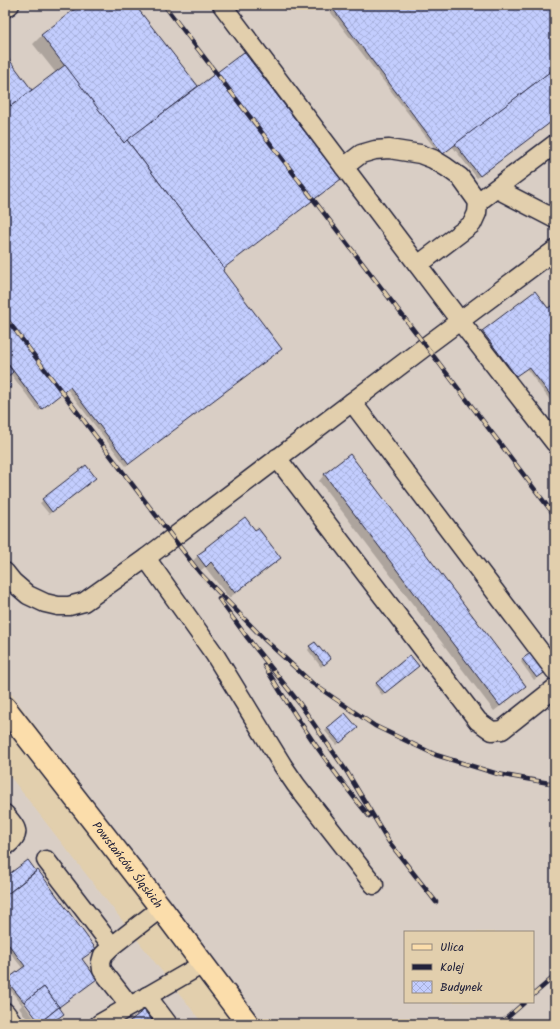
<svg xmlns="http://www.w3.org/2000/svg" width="560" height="1029" viewBox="0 0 560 1029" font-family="Kalam,sans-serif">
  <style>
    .built { fill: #d9cec5; fill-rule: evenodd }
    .shadow { fill: #0003; fill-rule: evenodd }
    .building { fill: url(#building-cross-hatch); stroke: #22223b }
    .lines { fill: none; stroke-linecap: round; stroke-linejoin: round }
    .minor-casing { stroke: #22223b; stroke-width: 21 }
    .major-casing { stroke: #22223b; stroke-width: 25 }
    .minor { stroke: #e2cfad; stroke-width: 18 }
    .major { stroke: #fbddab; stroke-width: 22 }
    .rail-casing { stroke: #22223b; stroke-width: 4.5 }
    .rail { stroke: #e2cfad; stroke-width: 3; stroke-dasharray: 9; stroke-linecap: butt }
    .labels { text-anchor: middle; stroke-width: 3.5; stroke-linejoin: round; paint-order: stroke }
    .street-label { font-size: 12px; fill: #22223b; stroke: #e2cfad }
  </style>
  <defs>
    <pattern id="building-cross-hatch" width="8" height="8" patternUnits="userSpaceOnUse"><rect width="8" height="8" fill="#c3cdfe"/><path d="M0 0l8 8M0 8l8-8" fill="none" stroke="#a7b0db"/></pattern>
  </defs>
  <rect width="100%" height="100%" fill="#e2cfad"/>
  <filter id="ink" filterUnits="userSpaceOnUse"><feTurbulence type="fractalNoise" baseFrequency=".025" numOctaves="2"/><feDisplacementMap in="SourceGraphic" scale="8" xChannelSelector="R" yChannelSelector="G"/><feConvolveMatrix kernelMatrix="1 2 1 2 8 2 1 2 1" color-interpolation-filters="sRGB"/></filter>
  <g filter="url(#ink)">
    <g class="built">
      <path d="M5 5H555V1024H264L5 686ZM405 932H533V1002H405Z"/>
      <path d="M5 770 57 837 203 1024H5Z"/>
    </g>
    <g class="shadow">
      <path d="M81 5H133L194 90 223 268 221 271 278 351 126 466 67 389 39 411 10 373 5 378V56L28 95 56 73 33 44 42 35Z"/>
      <path d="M325 5H555V119L477 178 452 146 440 155Z"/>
      <path d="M535 293 548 310 555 306V407L526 368 513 378 480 335Z"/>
      <path d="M350 456 524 686 519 692 494 711 319 481 324 475Z"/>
      <path d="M86 467 92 481 49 514 40 503Z"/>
      <path d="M205 548 280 558 274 564 229 598 205 567 200 571 193 561Z"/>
      <path d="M310 647 327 661 321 667 308 650Z"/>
      <path d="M523 660 544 672 534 680 521 662Z"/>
      <path d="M415 668 382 695 375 686 377 683Z"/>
      <path d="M328 728 354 731 337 745 325 731Z"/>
      <path d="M27 861 36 873 81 959 58 1007 63 1014 52 1024H31L19 1008 22 1005 5 983 7 980 23 969 5 946V878ZM22 1002H25L40 1022 38 1023Z"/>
    </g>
    <g class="building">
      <path d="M80 5H135L198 86 124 143 41 35Z"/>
      <path d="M330 5H555V68L443 154Z"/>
      <path d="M244 52 341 179 224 268 127 140Z"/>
      <path d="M5 54 32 90 11 106 5 98Z"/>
      <path d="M65 65 124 143 127 140 224 268 223 271 282 349 129 464 70 387 42 409 5 360V98L11 106Z"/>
      <path d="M555 68V119L480 176 455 144Z"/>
      <path d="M535 291 548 308 554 304 555 305V401L529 367 516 376 482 331Z"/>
      <path d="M5 360 13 372 6 378 12 386 5 391Z"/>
      <path d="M350 454 526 686 500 706 324 474Z"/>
      <path d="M86 465 96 478 52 512 42 499Z"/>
      <path d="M245 517 255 530 258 528 281 558 235 593 211 562 206 567 197 555 206 549 205 548Z"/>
      <path d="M315 642 323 652 325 651 331 659 324 665 309 646Z"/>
      <path d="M533 651 548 670 537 678 522 659Z"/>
      <path d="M410 655 419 666 385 693 376 683Z"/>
      <path d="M345 713 358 728 340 743 327 728Z"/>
      <path d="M28 860 36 871 5 896V877Z"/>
      <path d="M38 870 96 949 82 959 97 979 59 1007 44 987 24 1002 6 980 25 966 5 940V896Z"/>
      <path d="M44 987 59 1007 43 1020 36 1018 24 1002Z"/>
      <path d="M59 1007 64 1014 50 1024H41L36 1018 43 1020Z"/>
      <path d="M144 1010 155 1024H126Z"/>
    </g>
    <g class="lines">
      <defs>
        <g id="minor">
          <path d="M222 5 460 321 555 443"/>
          <path d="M5 8 10 5"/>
          <path d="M344 167 361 154 375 150 389 149 420 154 433 159 446 167 460 177 478 202"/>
          <path d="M497 189 555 219"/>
          <path d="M418 265 472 224 477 213 478 202 555 144"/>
          <path d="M352 402 555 671"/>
          <path d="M277 458 478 721 492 731 502 730 555 688"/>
          <path d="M146 558 215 655 283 766 296 785 374 885"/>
          <path d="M5 572 13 582 28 595 45 603 58 606H69L84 602 146 558 426 346 555 250"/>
          <path d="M5 814C17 829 23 833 5 847"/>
          <path d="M46 860 112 946 161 908"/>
          <path d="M112 946 103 955 101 962 102 970 130 1006"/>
          <path d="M147 996 168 1024"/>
          <path d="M5 1012 14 1024"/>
          <path d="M99 1024 203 964"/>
        </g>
        <g id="major">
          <path id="s1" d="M5 708 161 908 248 1024"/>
        </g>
      </defs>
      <use href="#minor" class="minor-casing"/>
      <use href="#major" class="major-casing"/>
      <use href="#minor" class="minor"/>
      <use href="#major" class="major"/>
      <defs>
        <g id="rail">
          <path d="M164 5 426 346 555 516"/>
          <path d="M5 317 199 572 264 639 312 683 375 726 436 755 498 774 555 784"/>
          <path d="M219 599 246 636 300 704 347 772 389 842 436 902"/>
          <path d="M264 665C296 718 330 769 369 816"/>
          <path d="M533 995 555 976"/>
          <path d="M500 1024 525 1002"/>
        </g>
      </defs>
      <use href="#rail" class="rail-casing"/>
      <use href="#rail" class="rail"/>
    </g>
  </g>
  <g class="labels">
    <g class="street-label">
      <text dy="4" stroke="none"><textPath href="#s1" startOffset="199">Powstańców Śląskich</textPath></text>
    </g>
  </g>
  <rect width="560" height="1029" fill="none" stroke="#e2cfad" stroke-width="20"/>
  <rect x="10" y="10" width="540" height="1009" fill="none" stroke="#22223b" stroke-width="1.5" filter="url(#ink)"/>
  <rect x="404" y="931" width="130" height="72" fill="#e2cfad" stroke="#958a7f"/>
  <rect x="412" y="944" width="20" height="6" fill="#fbddab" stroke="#958a7f"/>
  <text x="440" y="951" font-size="12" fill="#22223b">Ulica</text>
  <rect x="412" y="964" width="20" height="6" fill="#22223b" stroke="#958a7f"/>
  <text x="440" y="971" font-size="12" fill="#22223b">Kolej</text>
  <rect x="412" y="981" width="20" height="12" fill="url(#building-cross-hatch)" stroke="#958a7f"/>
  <text x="440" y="991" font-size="12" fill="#22223b">Budynek</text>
</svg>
